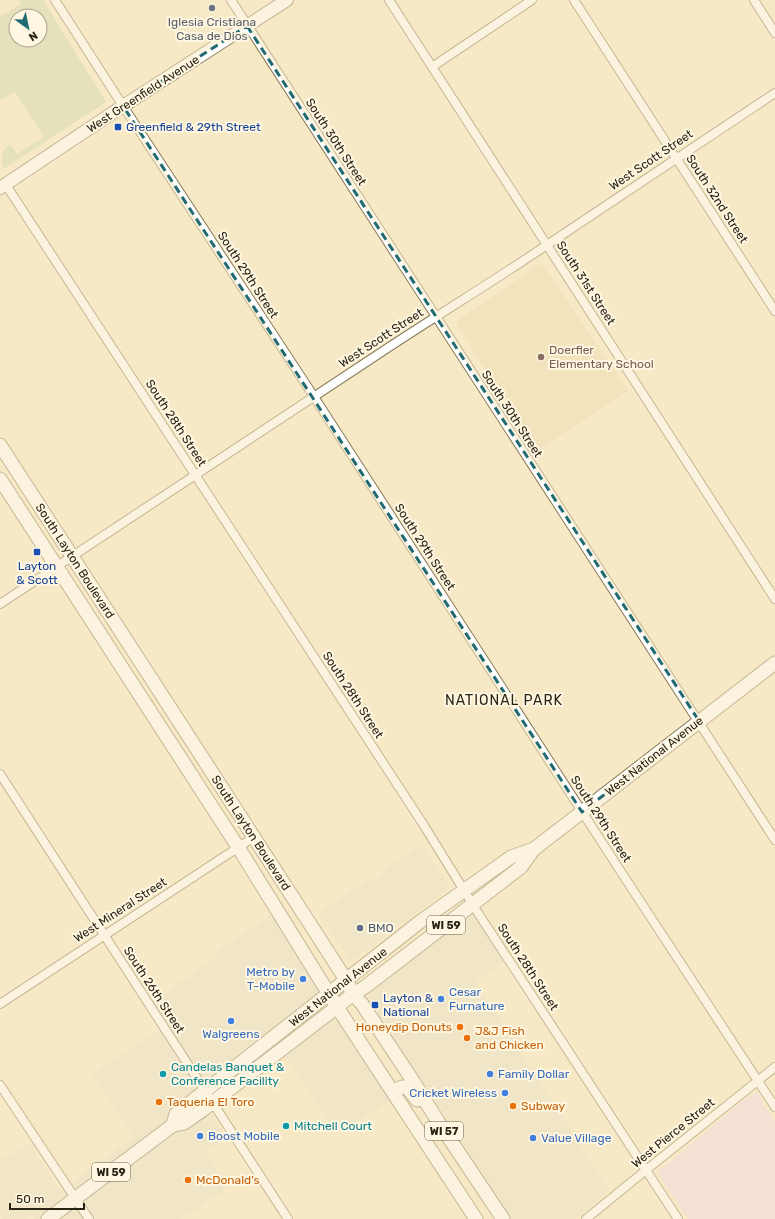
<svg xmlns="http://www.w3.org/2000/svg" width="775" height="1219" viewBox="0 0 775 1219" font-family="Rubik,sans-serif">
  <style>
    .commercial { fill: #e8dfca }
    .industrial { fill: #efd8e5 }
    .built { fill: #eddcb1 }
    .green { fill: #ccd7af; fill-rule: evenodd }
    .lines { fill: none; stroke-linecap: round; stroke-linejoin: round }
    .street-casing { stroke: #887b5a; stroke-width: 10 }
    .secondary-casing { stroke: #887b5a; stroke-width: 14 }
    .primary-casing { stroke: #887b5a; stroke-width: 15 }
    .street { stroke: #fff; stroke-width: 8 }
    .secondary { stroke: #fff; stroke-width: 12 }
    .primary { stroke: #fff; stroke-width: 13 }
    .marked { fill: none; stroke: #206b73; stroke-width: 3; stroke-dasharray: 8 5; stroke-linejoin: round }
    .worship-dot { fill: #6b7280; stroke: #fff7e1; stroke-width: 1.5 }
    .transit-dot { fill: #1a4fb4; stroke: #fff7e1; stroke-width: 1.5 }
    .education-dot { fill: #8d6e63; stroke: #fff7e1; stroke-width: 1.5 }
    .service-dot { fill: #5c6f8a; stroke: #fff7e1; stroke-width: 1.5 }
    .shop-dot { fill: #3f7fe0; stroke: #fff7e1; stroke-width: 1.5 }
    .food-dot { fill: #e8710a; stroke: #fff7e1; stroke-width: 1.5 }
    .culture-dot { fill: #0f9aa8; stroke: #fff7e1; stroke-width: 1.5 }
    .labels { text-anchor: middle; stroke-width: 4; stroke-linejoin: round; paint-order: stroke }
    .shield { fill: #fff7e1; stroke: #686352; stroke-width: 1 }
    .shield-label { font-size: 11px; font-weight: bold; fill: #282315 }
    .worship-label { font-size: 12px; fill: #5b616d; stroke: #fff7e1 }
    .street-label { font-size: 12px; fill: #282315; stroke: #fff7e1 }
    .transit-label { font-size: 12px; fill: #164399; stroke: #fff7e1; text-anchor: start }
    .education-label { font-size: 12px; fill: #785e54; stroke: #fff7e1; text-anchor: start }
    .service-label { font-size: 12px; fill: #4e5e75; stroke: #fff7e1; text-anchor: start }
    .shop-label { font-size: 12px; fill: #366cbe; stroke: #fff7e1; text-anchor: start }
    .food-label { font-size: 12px; fill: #c56008; stroke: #fff7e1; text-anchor: start }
    .culture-label { font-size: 12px; fill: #0d838f; stroke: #fff7e1; text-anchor: start }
    .quarter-label { font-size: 14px; letter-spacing: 1px; fill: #282315; stroke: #fff7e1 }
  </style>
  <rect width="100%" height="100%" fill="#f7e9c5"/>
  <g class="commercial">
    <path d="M422 845 448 885V889L351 961 319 913 368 880 379 879 382 877 383 871Z"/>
    <path d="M274 913 322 991 194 1089 226 1137 204 1151 228 1188 181 1219H34L32 1215 26 1219H2L0 1216V1161L29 1143 61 1192 133 1137 93 1074 164 1028 149 1004 218 957 215 952Z"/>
    <path d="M472 913 504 961 475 981 610 1191 575 1219H512L370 1001 371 992Z"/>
    <path d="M337 1007 396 1096 337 1134 282 1050Z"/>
  </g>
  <path class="industrial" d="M756 1092 759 1093 762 1102 775 1121V1219H688L660 1177 658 1172 748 1096Z"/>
  <path class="built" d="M541 263 629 391 537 450 455 322Z"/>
  <path class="green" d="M19 0H43L106 102 3 169C0 158 1 151 10 144L17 154 44 137 15 92 0 101V17L21 4ZM16 16H40V40H16Z"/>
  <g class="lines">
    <defs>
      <g id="street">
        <path d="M55 0 123 106 309 389 623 875 775 1107"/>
        <path d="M231 0 775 840"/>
        <path d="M389 0 775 599"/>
        <path d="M574 0 775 311"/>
        <path d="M754 0 775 33"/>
        <path d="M432 67 532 0"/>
        <path d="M6 185 190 467 423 824 478 913 678 1219"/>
        <path d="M0 604C125 522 249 439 374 357 428 321 484 287 538 251 617 198 696 145 775 93"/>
        <path d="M0 774 288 1219"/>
        <path d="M0 1004 254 837"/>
        <path d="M0 1085 89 1219"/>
        <path d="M586 1219 646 1170 775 1067"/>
      </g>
      <path id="secondary" d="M0 188 123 106 287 0"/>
      <g id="primary">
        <path d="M0 445 312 927 346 980 353 994 362 1004 413 1081 439 1123 503 1219"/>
        <path d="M0 479 238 847 337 1007 476 1219"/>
        <path d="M393 1091 402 1087H407L417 1100"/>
        <path d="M173 1125 176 1114 196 1098 421 921 511 857 534 849"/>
        <path d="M48 1219 173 1125 184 1123 204 1109 337 1007 353 994 365 987 521 867 534 849 775 663"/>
      </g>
    </defs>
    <use href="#street" class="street-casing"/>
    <use href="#secondary" class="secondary-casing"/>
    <use href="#primary" class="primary-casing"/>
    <use href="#street" class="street"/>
    <use href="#secondary" class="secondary"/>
    <use href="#primary" class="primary"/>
  </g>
  <path d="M0 0H775V1219H0ZM247 26 699 721 582 812 123 106Z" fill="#f7e9c5" fill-opacity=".55" fill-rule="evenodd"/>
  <path class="marked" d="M247 26 699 721 582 812 123 106Z"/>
  <circle class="worship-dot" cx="212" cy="8" r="4"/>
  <g class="transit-dot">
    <rect x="114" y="123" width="8" height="8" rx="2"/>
    <rect x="33" y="548" width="8" height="8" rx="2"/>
    <rect x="371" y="1001" width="8" height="8" rx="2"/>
  </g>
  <circle class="education-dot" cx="541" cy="357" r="4"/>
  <circle class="service-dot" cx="360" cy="928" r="4"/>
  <g class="shop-dot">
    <circle cx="303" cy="979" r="4"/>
    <circle cx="441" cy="999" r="4"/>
    <circle cx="231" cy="1021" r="4"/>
    <circle cx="490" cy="1074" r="4"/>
    <circle cx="505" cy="1093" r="4"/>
    <circle cx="200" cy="1136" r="4"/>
    <circle cx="533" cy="1138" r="4"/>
  </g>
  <g class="food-dot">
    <circle cx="460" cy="1027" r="4"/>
    <circle cx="467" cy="1038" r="4"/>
    <circle cx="159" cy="1102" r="4"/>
    <circle cx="513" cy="1106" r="4"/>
    <circle cx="188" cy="1180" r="4"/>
  </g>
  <g class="culture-dot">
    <circle cx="163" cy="1074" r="4"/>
    <circle cx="286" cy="1126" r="4"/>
  </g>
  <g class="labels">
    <g class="shield">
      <rect x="427" y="916" width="38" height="18" rx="3"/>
      <rect x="425" y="1122" width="38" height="18" rx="3"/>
      <rect x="92" y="1163" width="38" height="18" rx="3"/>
    </g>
    <g class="shield-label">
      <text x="446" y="929">WI 59</text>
      <text x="444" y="1135">WI 57</text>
      <text x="111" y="1176">WI 59</text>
    </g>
    <g class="worship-label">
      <text x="212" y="26">Iglesia Cristiana<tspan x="212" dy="14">Casa de Dios</tspan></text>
    </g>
    <g class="street-label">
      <text transform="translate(143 94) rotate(-33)" y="4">West Greenfield Avenue</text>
      <text transform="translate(336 142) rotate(57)" y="4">South 30th Street</text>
      <text transform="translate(651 160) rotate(-34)" y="4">West Scott Street</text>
      <text transform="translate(717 199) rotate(57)" y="4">South 32nd Street</text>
      <text transform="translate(248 275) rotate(57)" y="4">South 29th Street</text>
      <text transform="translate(586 283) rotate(57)" y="4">South 31st Street</text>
      <text transform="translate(381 338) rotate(-33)" y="4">West Scott Street</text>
      <text transform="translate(512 414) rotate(57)" y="4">South 30th Street</text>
      <text transform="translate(176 423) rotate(57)" y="4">South 28th Street</text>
      <text transform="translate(425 547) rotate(57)" y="4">South 29th Street</text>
      <text transform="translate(75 561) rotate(57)" y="4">South Layton Boulevard</text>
      <text transform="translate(353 695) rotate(57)" y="4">South 28th Street</text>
      <text transform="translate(654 756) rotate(-38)" y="4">West National Avenue</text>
      <text transform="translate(601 819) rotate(57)" y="4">South 29th Street</text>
      <text transform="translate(251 833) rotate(57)" y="4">South Layton Boulevard</text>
      <text transform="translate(120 910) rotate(-33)" y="4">West Mineral Street</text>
      <text transform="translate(528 967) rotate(57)" y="4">South 28th Street</text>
      <text transform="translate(338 987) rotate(-38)" y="4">West National Avenue</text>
      <text transform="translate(154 990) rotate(57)" y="4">South 26th Street</text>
      <text transform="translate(673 1133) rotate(-39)" y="4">West Pierce Street</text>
    </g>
    <g class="transit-label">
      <text x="126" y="131">Greenfield &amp; 29th Street</text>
      <text x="37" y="570" text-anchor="middle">Layton<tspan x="37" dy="14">&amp; Scott</tspan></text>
      <text x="383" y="1002">Layton &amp;<tspan x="383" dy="14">National</tspan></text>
    </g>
    <g class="education-label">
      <text x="549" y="354">Doerfler<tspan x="549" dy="14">Elementary School</tspan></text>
    </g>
    <g class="service-label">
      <text x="368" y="932">BMO</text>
    </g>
    <g class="shop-label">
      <text x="295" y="976" text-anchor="end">Metro by<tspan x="295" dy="14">T-Mobile</tspan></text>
      <text x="449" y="996">Cesar<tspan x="449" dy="14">Furnature</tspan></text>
      <text x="231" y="1038" text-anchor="middle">Walgreens</text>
      <text x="498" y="1078">Family Dollar</text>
      <text x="497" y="1097" text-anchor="end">Cricket Wireless</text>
      <text x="208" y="1140">Boost Mobile</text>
      <text x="541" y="1142">Value Village</text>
    </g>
    <g class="food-label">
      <text x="452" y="1031" text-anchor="end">Honeydip Donuts</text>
      <text x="475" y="1035">J&amp;J Fish<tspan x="475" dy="14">and Chicken</tspan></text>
      <text x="167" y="1106">Taqueria El Toro</text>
      <text x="521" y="1110">Subway</text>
      <text x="196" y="1184">McDonald's</text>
    </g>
    <g class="culture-label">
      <text x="171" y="1071">Candelas Banquet &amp;<tspan x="171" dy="14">Conference Facility</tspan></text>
      <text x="294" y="1130">Mitchell Court</text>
    </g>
    <g class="quarter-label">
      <text x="504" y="705">NATIONAL PARK</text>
    </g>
  </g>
  <g transform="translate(28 28) rotate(147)"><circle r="19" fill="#fff7e1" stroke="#a9a28f"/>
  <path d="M0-3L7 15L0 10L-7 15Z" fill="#206b73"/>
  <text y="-6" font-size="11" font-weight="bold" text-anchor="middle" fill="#282315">N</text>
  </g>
  <path d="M10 1203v6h74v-6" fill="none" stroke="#282315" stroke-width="2"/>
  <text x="16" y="1203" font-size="12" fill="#282315" stroke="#fff7e1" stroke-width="3" paint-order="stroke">50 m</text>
</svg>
